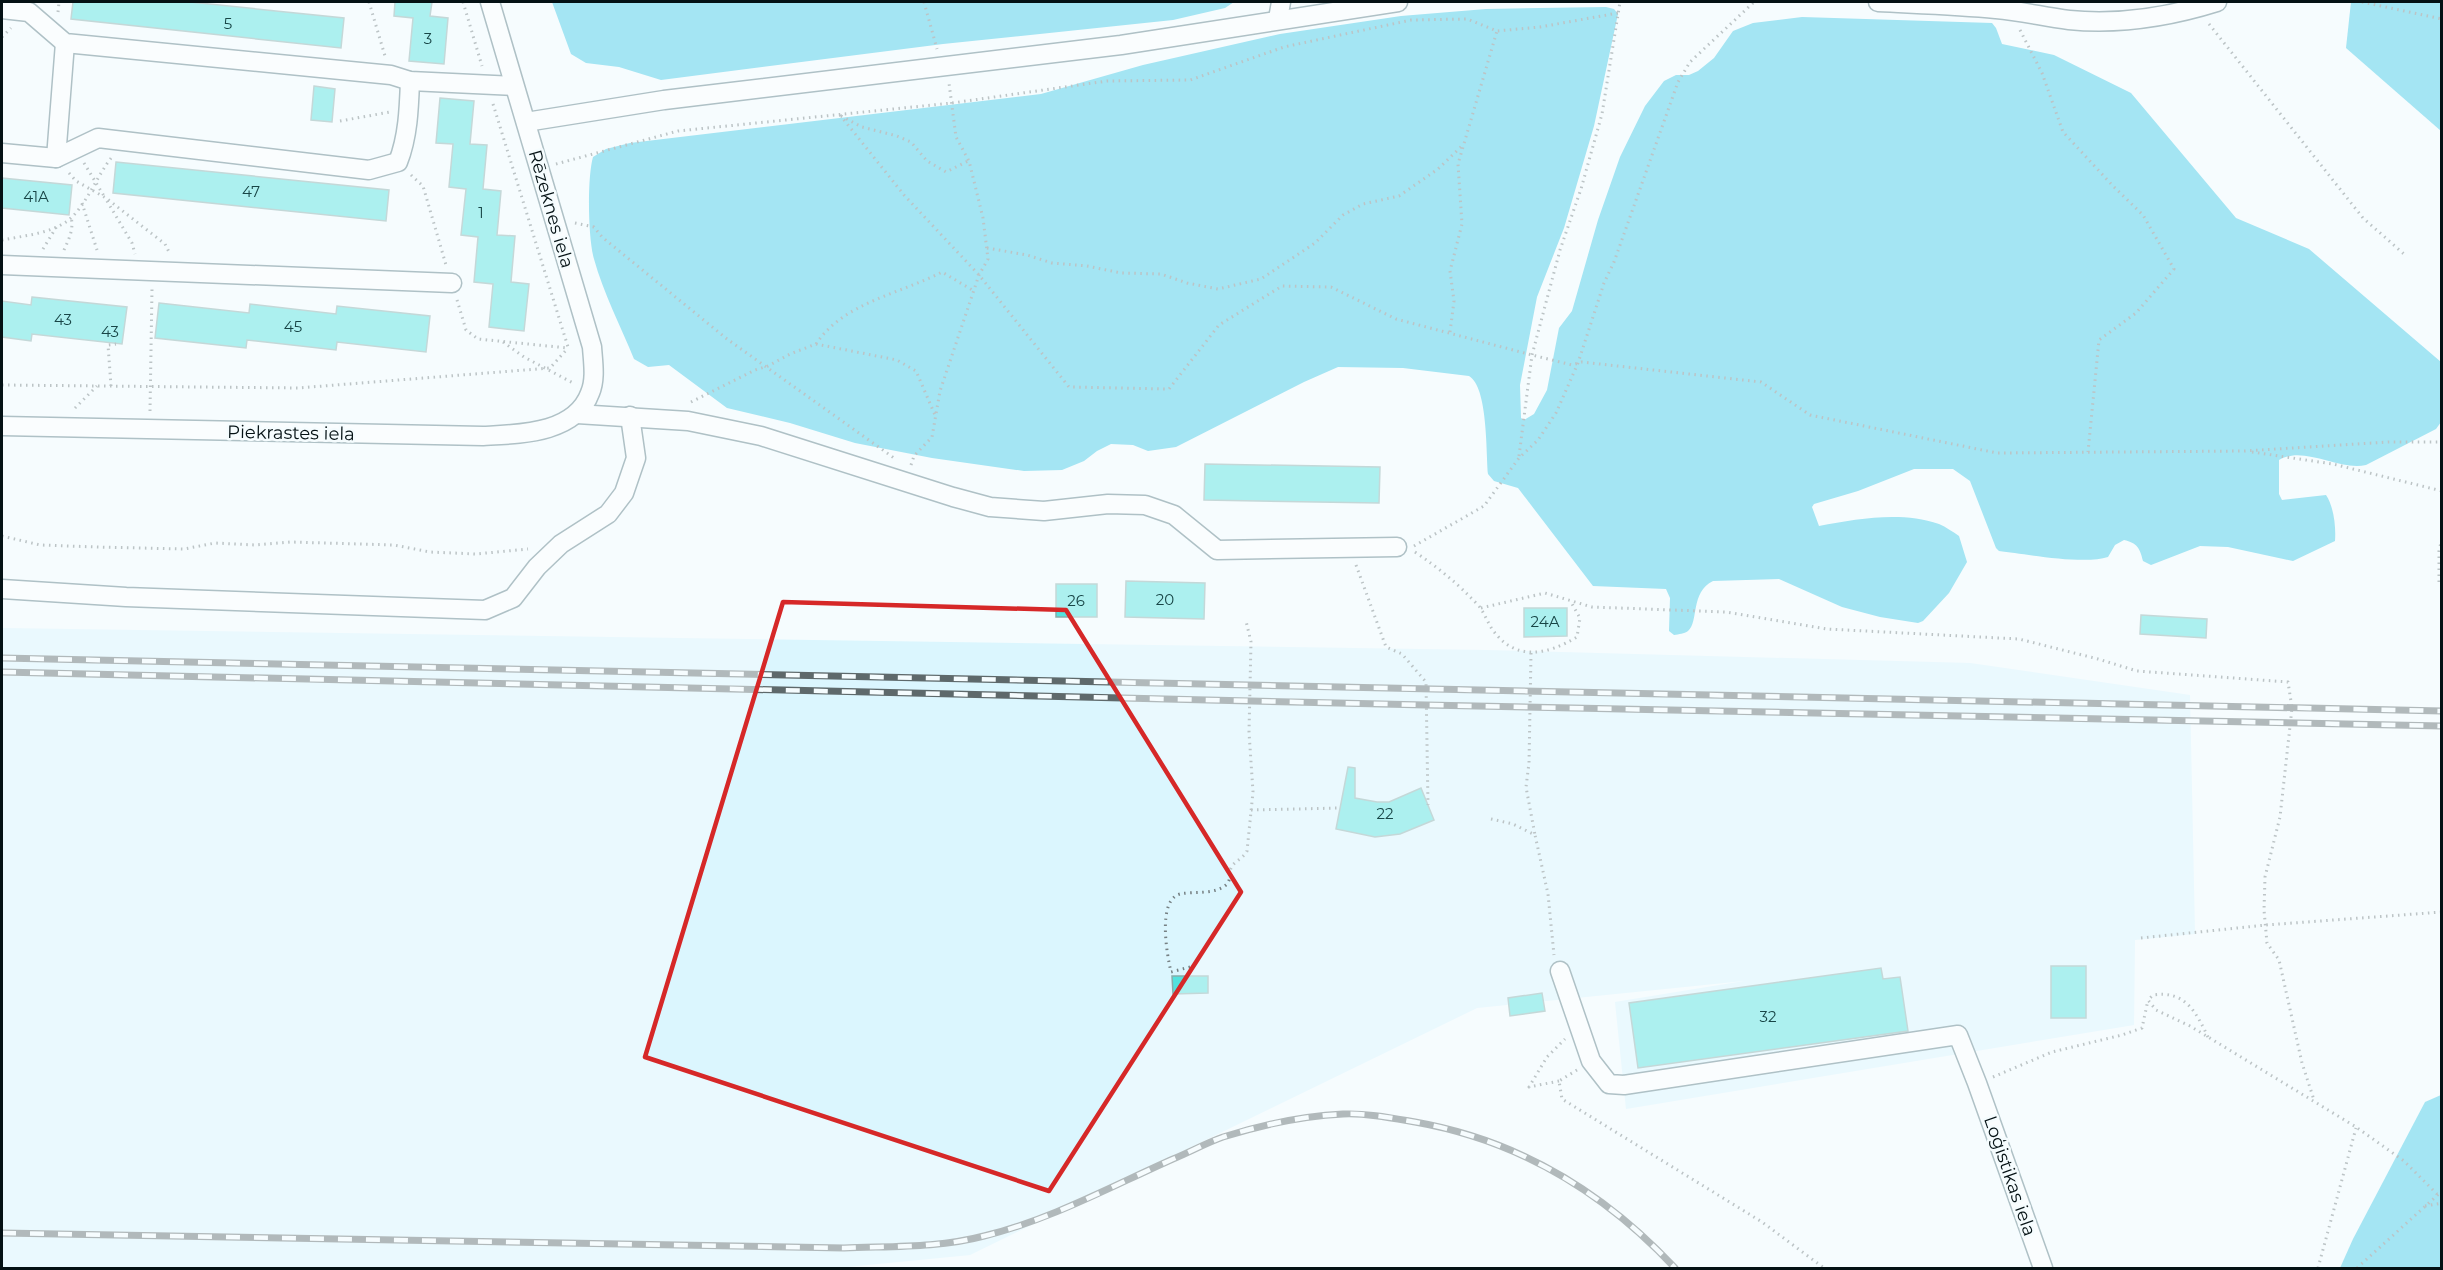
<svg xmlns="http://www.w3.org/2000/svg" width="2443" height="1270" viewBox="0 0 2443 1270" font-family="Montserrat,sans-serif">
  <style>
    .built { fill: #dbf6fe }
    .forest { fill: #40c9e6 }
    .building { fill: #53e2de; stroke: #88adab; stroke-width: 1.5 }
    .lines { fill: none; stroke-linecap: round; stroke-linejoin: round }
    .minor-casing { stroke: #597a83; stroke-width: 21 }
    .path { stroke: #768083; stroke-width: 3; stroke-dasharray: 1.5 4.5; stroke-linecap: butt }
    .minor { stroke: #fff; stroke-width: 18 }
    .rail-casing { stroke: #5e696b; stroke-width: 7 }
    .rail { stroke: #f5fcfe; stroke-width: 4.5; stroke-dasharray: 14; stroke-linecap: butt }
    .marked { fill: none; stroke: #d62828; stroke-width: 4.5; stroke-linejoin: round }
    .labels { text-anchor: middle; stroke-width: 5; stroke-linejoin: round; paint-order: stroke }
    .number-label { font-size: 15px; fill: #184546 }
    .street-label { font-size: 18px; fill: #041114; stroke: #f5fcfe }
  </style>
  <rect width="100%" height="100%" fill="#f5fcfe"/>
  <path class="built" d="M2 628 1486 650 1970 663 2190 695 2195 934 2135 940 2134 1025 1626 1109 1615 1002 1744 981 1477 1008 970 1255 837 1268H2Z"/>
  <g class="forest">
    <path d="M552 2H1234L1225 8 1173 20 943 44 661 80 619 67 586 63 571 54Z"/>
    <path d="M2351 2H2441V131L2346 48Z"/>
    <path d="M1606 7 1614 9 1618 14 1594 126 1564 228 1537 297 1520 385 1521 418 1524 420 1534 414 1547 390 1559 328 1572 311 1598 220 1620 157 1645 106 1664 81 1676 75H1689L1698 71 1714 58 1733 31 1753 23 1802 17 1992 23 1996 28 2002 44 2054 55 2131 93 2236 218 2309 249 2441 362V422L2436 429 2366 465C2338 471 2304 445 2279 460V494L2282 500 2326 495C2334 507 2336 527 2335 541L2293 561 2228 547 2200 546 2151 565 2143 561C2140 548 2137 543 2124 540L2115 545 2108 557C2084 565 2026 554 1999 551L1996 548 1970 481 1953 469H1914L1858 491 1814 504 1812 507 1819 526C1858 519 1900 511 1939 524 1946 527 1953 532 1959 536L1967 562 1949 593 1923 621 1918 623 1880 617 1842 607 1779 579 1713 581C1690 592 1699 622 1688 631 1684 634 1679 634 1674 635L1669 631 1670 598 1666 589 1593 586 1518 488 1494 481 1488 474C1486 452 1488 387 1469 376L1403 368 1338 367 1304 382 1176 447 1148 451 1133 445 1111 444 1097 451 1084 461 1062 470 1024 471 932 458 855 443 790 423 727 408 669 365 648 367 634 359C621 327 603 292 594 259 588 239 587 178 593 157L606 149 630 143 1041 94 1143 65 1280 34 1401 16 1486 9Z"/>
    <path d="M2441 1095V1268H2340L2353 1239 2425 1102Z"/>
  </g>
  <g class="building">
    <path d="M73 2H190L344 18 341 48 71 19Z"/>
    <path d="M395 2H432L430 16 448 18 444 64 409 61 413 18 394 16Z"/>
    <path d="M314 86 335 89 332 122 311 120Z"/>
    <path d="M440 98 474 101 470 144 487 145 483 189 501 191 497 235 515 236 511 282 529 284 524 331 489 327 493 284 474 282 478 237 461 235 466 189 449 187 453 144 436 143Z"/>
    <path d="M116 162 389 190 386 221 113 193Z"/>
    <path d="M2 178 72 185 69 215 2 208Z"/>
    <path d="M32 297 127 307 122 344 32 334 31 341 2 337V301L31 305Z"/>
    <path d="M159 303 249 313 250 304 336 314 337 306 430 316 426 352 337 342 336 350 247 340 246 348 155 338Z"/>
    <path d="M1205 464 1380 467 1379 503 1204 500Z"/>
    <path d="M1126 581 1205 583 1204 619 1125 617Z"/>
    <rect x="1056" y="584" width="41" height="33"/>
    <path d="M1524 608H1567V636L1524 637Z"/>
    <path d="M2141 615 2207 619 2206 638 2140 634Z"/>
    <path d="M1348 767 1355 768V798L1377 802H1389L1421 788 1434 820 1400 834 1375 837 1336 829Z"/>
    <rect x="2051" y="966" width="35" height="52"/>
    <path d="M1881 968 1883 979 1900 977 1908 1031 1638 1068 1629 1003Z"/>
    <path d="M1172 976H1208V993L1173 994Z"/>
    <path d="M1542 993 1545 1011 1510 1016 1508 998Z"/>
  </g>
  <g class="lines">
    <defs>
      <g id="minor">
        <path d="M1878 2C1917 4 1957 5 1996 9 2021 11 2044 17 2069 20 2119 25 2169 17 2217 2"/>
        <path d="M2 9 29 12 65 43 391 75 410 81 514 86"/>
        <path d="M1278 19 1281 2"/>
        <path d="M526 122 664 100 1121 45 1398 2"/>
        <path d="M2 153 56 158 98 138 369 170 398 162C408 137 409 108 410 81"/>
        <path d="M56 158 65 43"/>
        <path d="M2 265 452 283"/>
        <path d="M577 414 688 421 761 436 953 497 990 507 1044 511 1108 504 1145 505 1174 515 1217 550 1397 547"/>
        <path d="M2 426 483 436C519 434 575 434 590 393 596 379 593 362 592 347L490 2"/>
        <path d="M2 589 126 597 485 610 513 598 537 567 561 544 608 514 624 493 636 458 630 416"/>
        <path d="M1560 971 1591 1061 1609 1084 1624 1085 1958 1035 1977 1083 2043 1268"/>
      </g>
    </defs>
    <use href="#minor" class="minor-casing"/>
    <g class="path">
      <path d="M369 2 385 56"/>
      <path d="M463 2 482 66"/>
      <path d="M924 2 937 49"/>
      <path d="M2362 2 2442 19"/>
      <path d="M58 12 59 2"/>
      <path d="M2209 24 2363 218 2404 254"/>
      <path d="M2020 30 2042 73 2063 132 2113 186 2143 215 2174 269 2136 313 2099 340 2088 452"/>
      <path d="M2 37 11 28"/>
      <path d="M493 104 568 347"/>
      <path d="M840 115 904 195 979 275 1069 387 1169 389 1219 325 1282 286 1331 287 1396 319 1532 355 1572 365 1582 362 1761 382 1810 415 1997 453 2244 451 2388 442H2442"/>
      <path d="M841 116 862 127 897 136 911 142 927 161 946 172 968 161"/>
      <path d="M340 121 390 112"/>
      <path d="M84 163 104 196"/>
      <path d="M556 164 678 131 952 103 1107 81 1190 80 1284 47 1411 20 1467 19 1497 31 1540 27 1618 13"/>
      <path d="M69 173 76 181 106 198 165 244 170 254"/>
      <path d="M411 175 423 186 446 265"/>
      <path d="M107 201 132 243 135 254"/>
      <path d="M82 203 97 250"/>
      <path d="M575 223 594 227 602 237 727 339 894 458"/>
      <path d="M2 240C22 236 48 234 66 222 85 209 97 175 112 157"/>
      <path d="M987 248 1027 255 1052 263 1087 266 1121 273 1161 274 1187 283 1218 289 1261 279 1315 243 1343 215 1363 204 1399 196 1438 169 1464 144"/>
      <path d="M43 249 57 226"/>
      <path d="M64 250C69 239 74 229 71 217"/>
      <path d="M457 300 466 330 478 339 568 348"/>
      <path d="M1450 332 1454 301 1450 271 1462 224 1458 164 1497 31"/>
      <path d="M503 342 524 357 575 384"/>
      <path d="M816 344C844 302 900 294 942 272L974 291"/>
      <path d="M2 385 298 388 550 368 568 348"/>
      <path d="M111 386 108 345 116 344"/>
      <path d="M691 402 755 370 768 366 790 354 816 344 897 360 916 371 935 415"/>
      <path d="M75 408 97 386"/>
      <path d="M150 411 152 289"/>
      <path d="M2252 452 2333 464 2442 491"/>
      <path d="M1519 456 1532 355 1560 250 1581 189 1602 114 1620 2"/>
      <path d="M911 465 914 456 932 437 940 391 979 275 988 259 983 218 969 161 956 137 949 83"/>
      <path d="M2 536 40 545 97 547 184 549 215 543 255 545 290 542 394 545 430 552 476 554 528 549"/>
      <path d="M1414 546 1484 506 1519 458 1538 440 1556 413 1578 363 1604 283 1614 262 1678 82 1690 62 1754 2"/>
      <path d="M1415 552C1440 569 1457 583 1478 605 1484 612 1487 621 1492 629 1515 662 1547 655 1577 637L1580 618 1571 602"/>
      <path d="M1356 565 1386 647 1402 654 1426 682 1428 805"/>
      <path d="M2439 582V551L2442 538"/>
      <path d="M1481 608 1545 593 1592 607 1726 612 1827 629 2019 639 2098 659 2137 671 2288 682 2292 708 2280 817 2265 877 2264 910 2267 943 2279 960 2302 1063 2314 1100"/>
      <path d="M1531 653 1529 763 1526 787 1535 835"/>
      <path d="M1251 810 1340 808"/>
      <path d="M1491 819 1513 824 1535 835 1548 894 1554 955"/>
      <path d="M2141 938 2266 925 2442 912"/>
      <path d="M1190 967 1171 972C1167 955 1157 900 1180 894 1194 891 1214 895 1226 885 1231 881 1229 874 1231 868 1234 861 1243 859 1247 851L1253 792 1249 732 1251 642 1246 621"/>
      <path d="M2208 1037C2196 1012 2185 990 2153 995L2148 1000 2156 1010 2190 1026 2356 1127 2404 1161 2437 1194"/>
      <path d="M1577 1070 1559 1081 1562 1099 1762 1222 1824 1268"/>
      <path d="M1993 1077 2052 1052 2122 1035 2142 1028 2148 1000"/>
      <path d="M1559 1081 1529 1087 1547 1057 1565 1039"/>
      <path d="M2425 1206 2442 1203"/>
      <path d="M2318 1268 2356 1128"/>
      <path d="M2357 1268 2442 1191"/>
    </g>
    <use href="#minor" class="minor"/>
    <defs>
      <g id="rail">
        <path d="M2 658 2442 711"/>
        <path d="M2 672 1426 705 2442 726"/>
        <path d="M2 1233 844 1248C891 1246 939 1248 984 1236 1050 1220 1112 1186 1173 1159 1190 1152 1206 1143 1223 1137 1261 1125 1303 1116 1343 1114 1367 1113 1392 1118 1415 1122 1518 1140 1605 1193 1675 1268"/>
      </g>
    </defs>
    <use href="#rail" class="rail-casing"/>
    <use href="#rail" class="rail"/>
  </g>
  <path d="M0 0H2443V1270H0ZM783 602 1066 610 1241 892 1049 1191 645 1057Z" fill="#f5fcfe" fill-opacity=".55" fill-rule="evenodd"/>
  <path class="marked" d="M783 602 1066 610 1241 892 1049 1191 645 1057Z"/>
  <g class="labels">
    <g class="number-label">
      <text x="228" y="29">5</text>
      <text x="428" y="44">3</text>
      <text x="251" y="197">47</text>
      <text x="36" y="202">41A</text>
      <text x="481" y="218">1</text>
      <text x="63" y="325">43</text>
      <text x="293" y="332">45</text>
      <text x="110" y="337">43</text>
      <text x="1165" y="605">20</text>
      <text x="1076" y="606">26</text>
      <text x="1545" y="627">24A</text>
      <text x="1385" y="819">22</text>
      <text x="1768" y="1022">32</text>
    </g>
    <g class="street-label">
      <text transform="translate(551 209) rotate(74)" y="6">Rēzeknes iela</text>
      <text transform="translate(291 433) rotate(1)" y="6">Piekrastes iela</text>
      <text transform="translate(2010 1176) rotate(71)" y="6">Loģistikas iela</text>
    </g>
  </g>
  <rect width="2443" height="1270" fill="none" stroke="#041114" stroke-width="6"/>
</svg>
